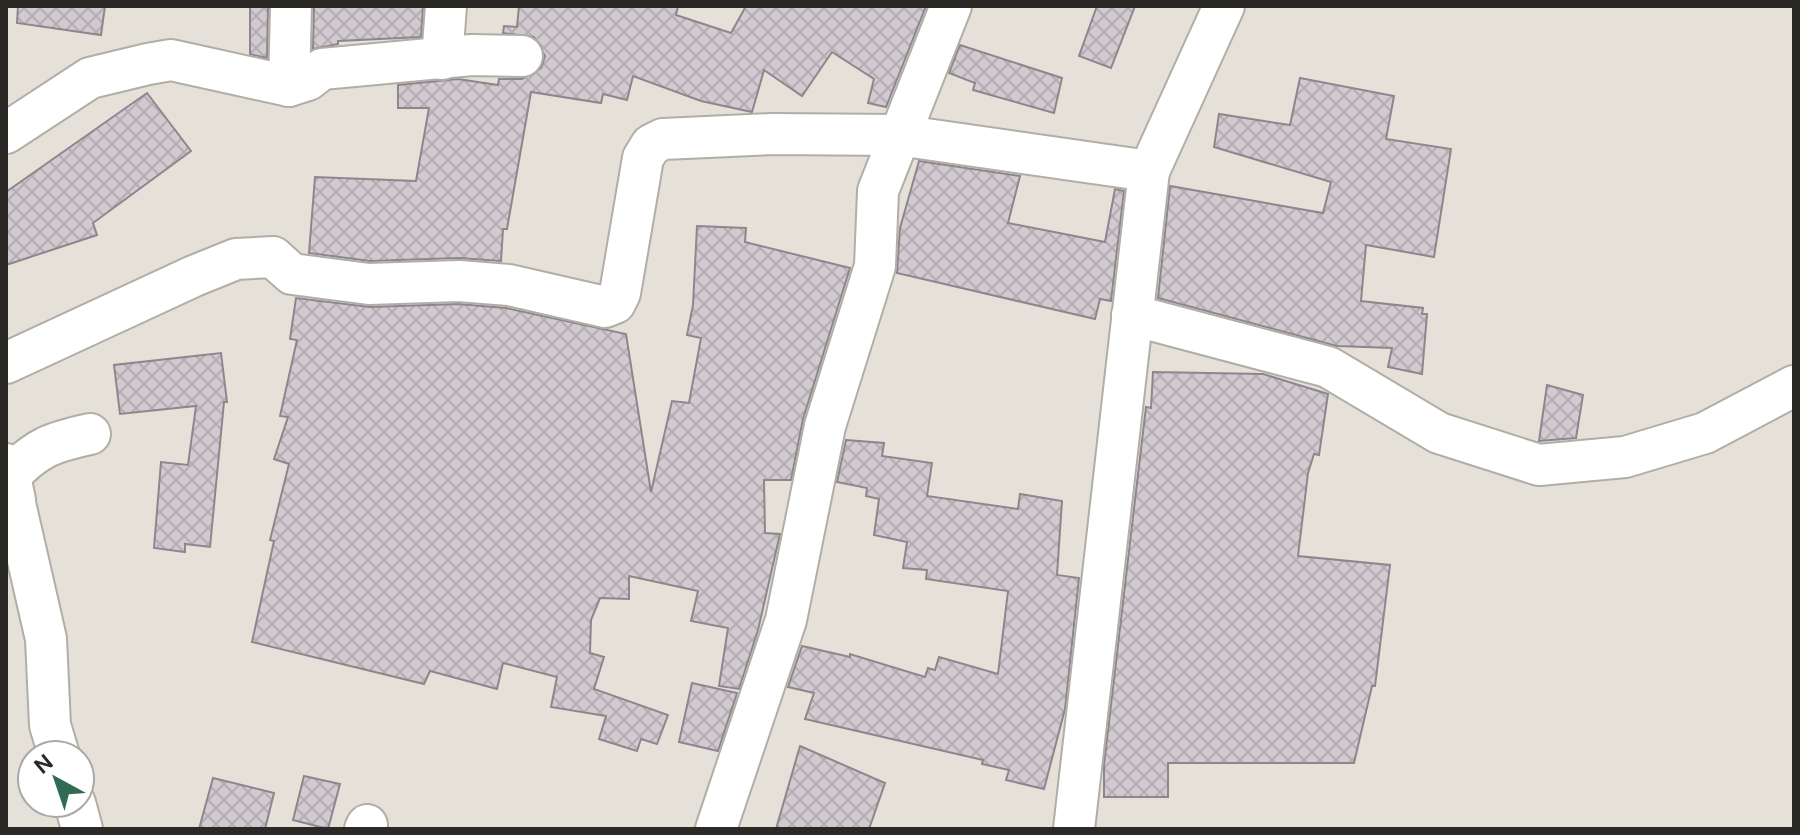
<svg xmlns="http://www.w3.org/2000/svg" width="1800" height="835" viewBox="0 0 1800 835" font-family="'DM Sans',sans-serif">
  <style>
    .building { fill: url(#building-cross-hatch); stroke: #8d878d; stroke-width: 2 }
    .lines { fill: none; stroke-linecap: round; stroke-linejoin: round }
    .minor-casing { stroke: #b1aea6; stroke-width: 44 }
    .minor { stroke: #fff; stroke-width: 40 }
  </style>
  <defs>
    <pattern id="building-cross-hatch" width="8" height="8" patternUnits="userSpaceOnUse" patternTransform="scale(2)"><rect width="8" height="8" fill="#d1cad1"/><path d="M0 0l8 8M0 8l8-8" fill="none" stroke="#b4aeb3"/></pattern>
  </defs>
  <rect width="100%" height="100%" fill="#e5e1d9"/>
  <g class="building">
    <path d="M18 6H105L101 35 17 23Z"/>
    <path d="M250 6H268L267 58 250 54Z"/>
    <path d="M314 6H423L421 37 338 41V44L313 49Z"/>
    <path d="M519 6H678L676 15 731 33 746 6H926L886 107 868 103 874 79 832 52 802 96 764 70 752 112 701 101 633 76 627 100 603 94 601 103 531 92 507 229H503L501 261 458 258 370 261 309 253 315 177 416 181 429 108H398V85L458 79 498 85 499 79H522L541 68 545 56 534 37 503 33 504 26 517 27Z"/>
    <path d="M1097 6H1135L1111 68 1079 56Z"/>
    <path d="M960 45 1062 78 1054 113 973 90 975 83 949 73Z"/>
    <path d="M1300 78 1394 96 1386 139 1451 149 1434 257 1366 245 1361 301 1423 308 1422 314H1427L1422 374 1388 367 1392 348 1337 346 1158 298 1170 186 1323 213 1331 182 1214 147 1219 114 1290 125Z"/>
    <path d="M147 93 191 151 93 223 97 235 6 265V192Z"/>
    <path d="M919 161 1020 176 1008 223 1105 242 1115 189 1124 191 1111 301 1100 299 1095 319 897 273 900 228Z"/>
    <path d="M697 226 746 228 745 242 850 268 803 419 791 480H764L765 533 780 534 758 630 739 689 719 686 728 628 691 621 698 591 629 576V599L600 598 591 620 590 653 604 657 594 689 668 715 657 744 641 739 637 751 599 739 606 716 551 707 557 677 503 663 497 689 430 671 424 684 252 642 274 541 270 540 289 464 274 459 288 417 280 416 297 340 290 339 296 298 370 307 458 304 506 308 626 334 651 492 672 401 689 403 701 338 687 335 693 305Z"/>
    <path d="M221 353 227 402H224L210 547 185 544V552L154 548 161 462 188 465 196 406 120 414 114 365Z"/>
    <path d="M1153 372 1263 374 1328 394 1319 455 1314 454 1308 473 1298 556 1390 565 1375 686H1372L1354 763H1168V797H1104V765L1131 534 1146 407 1151 408Z"/>
    <path d="M1547 385 1583 395 1576 438 1539 441Z"/>
    <path d="M846 440 884 443 882 456 932 463 927 496 1018 509 1020 494 1062 501 1057 575 1079 578 1065 709 1044 789 1006 780 1009 770 982 764 983 760 805 719 814 693 788 687 802 646 850 657V654L925 677 928 668 935 670 939 657 998 674 1008 591 926 579 927 570 903 568 907 542 874 535 879 499 866 496 867 488 837 482Z"/>
    <path d="M692 683 737 693 718 751 679 742Z"/>
    <path d="M800 746 885 783 869 829H776Z"/>
    <path d="M304 776 340 784 328 829 293 820Z"/>
    <path d="M213 778 274 793 265 829H199Z"/>
  </g>
  <g class="lines">
    <defs>
      <g id="minor">
        <path d="M442 59 446 6"/>
        <path d="M289 86 308 80 322 69 472 55 522 56"/>
        <path d="M6 133 90 78 148 64 171 60 289 86 291 6"/>
        <path d="M1149 171 1224 6"/>
        <path d="M1132 315 1328 367 1439 433 1539 465 1625 457 1705 433 1794 386"/>
        <path d="M6 363 194 276 236 259 273 257 292 274 369 284 459 281 509 285 605 307 615 303 620 293 643 158 651 145 663 139 772 134 898 135 1149 171 1074 829"/>
        <path d="M6 464 46 639 50 725 59 755"/>
        <path d="M15 500 10 476C37 447 53 442 90 434"/>
        <path d="M75 803 82 829"/>
        <path d="M365 829 367 825"/>
        <path d="M716 829 786 620 825 426 875 266 878 191 951 6"/>
      </g>
    </defs>
    <use href="#minor" class="minor-casing"/>
    <use href="#minor" class="minor"/>
  </g>
  <rect width="1800" height="835" fill="none" stroke="#2a2926" stroke-width="16"/>
  <g transform="translate(56 779) rotate(320)"><circle r="38" fill="#ffffff" stroke="#aaa9a8" stroke-width="2"/>
  <path d="M0-6L14 30L0 20L-14 30Z" fill="#326b53"/>
  <text y="-12" font-size="22" font-weight="bold" text-anchor="middle" fill="#2a2926">N</text>
  </g>
</svg>
